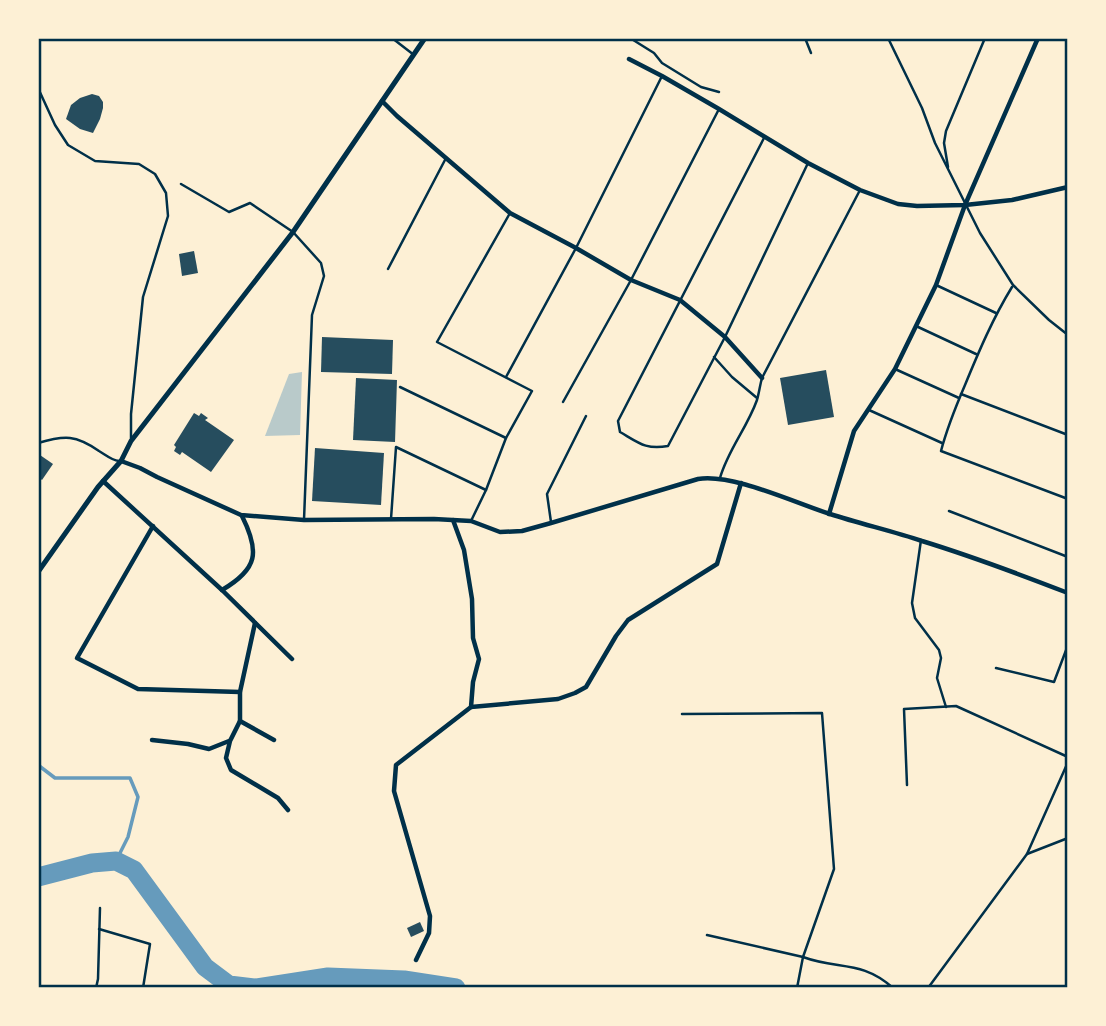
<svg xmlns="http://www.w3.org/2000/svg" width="1106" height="1026" viewBox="0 0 1106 1026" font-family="'DejaVu Sans',sans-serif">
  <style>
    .green { fill: #b9caca }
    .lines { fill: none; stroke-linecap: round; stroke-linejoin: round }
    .stream { stroke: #669bbc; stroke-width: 3.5 }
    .river { stroke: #669bbc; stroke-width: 19 }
    .building { fill: #264d5e }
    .service { stroke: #003049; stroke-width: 2.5 }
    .minor { stroke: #003049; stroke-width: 4.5 }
    .tertiary { stroke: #003049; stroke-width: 5 }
    .neatline { fill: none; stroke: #003049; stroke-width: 2.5 }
  </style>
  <rect width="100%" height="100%" fill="#fdf0d5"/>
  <path class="green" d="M302 372 300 435 265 436 289 374Z"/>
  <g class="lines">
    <path class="stream" d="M38 765 55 778H130L138 797 128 837 116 861"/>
    <g class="river">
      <path d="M38 877 92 863 116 861 134 870 205 967 229 985 254 988"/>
      <path d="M257 988 328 977 404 980 456 988"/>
    </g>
  </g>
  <g class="building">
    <path d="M92 94 99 96 103 102V108L100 119 93 133 80 129 66 119 71 105 80 98Z"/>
    <path d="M194 251 198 273 182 276 179 254Z"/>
    <path d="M322 337 393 340 392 374 321 372Z"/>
    <path d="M826 370 834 417 788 425 780 378Z"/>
    <path d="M356 378 397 380 395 442 353 440Z"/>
    <path d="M194 413 199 416 201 413 208 418 205 420 234 440 211 472 182 452 180 455 174 451 176 447 174 445Z"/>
    <path d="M315 448 384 453 381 505 312 501Z"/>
    <path d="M40 455 53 464 42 480 38 477Z"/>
    <path d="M420 922 424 931 411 937 407 928Z"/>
  </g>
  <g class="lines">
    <g class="service">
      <path d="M392 38 414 55"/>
      <path d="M630 38 654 53 662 63 701 87 719 92"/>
      <path d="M805 38 811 53"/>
      <path d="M888 38 922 108 935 143 980 233 1013 285 1049 320 1068 335"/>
      <path d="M38 88 55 125 68 145 95 161 139 164 155 174 166 193 168 216 143 297 131 414V438"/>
      <path d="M764 138 618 421 620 432C639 443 646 450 668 446L725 337 808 163"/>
      <path d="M948 167 944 143 946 131 985 38"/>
      <path d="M181 184 229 212 250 203 293 232 321 263 324 276 312 315 304 520"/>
      <path d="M388 269 446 158"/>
      <path d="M936 285 996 313"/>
      <path d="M1012 287C993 318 979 351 965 385 956 406 947 428 941 451L1068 499"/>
      <path d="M916 326 976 354"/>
      <path d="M714 357 732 377 757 398"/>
      <path d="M895 369 959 398"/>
      <path d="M506 377 576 248 662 76"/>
      <path d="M400 387 506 438"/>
      <path d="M961 394 1068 435"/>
      <path d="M563 402 631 280 719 109"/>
      <path d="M869 410 942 443"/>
      <path d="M38 443C65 435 76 435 99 451 106 455 111 460 119 461"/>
      <path d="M720 478C728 450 747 428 757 400 759 393 760 385 762 378L860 190"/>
      <path d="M949 511 1068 557"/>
      <path d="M391 519 396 447 486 490"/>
      <path d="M471 521 486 490 506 438 532 391 437 342 510 213"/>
      <path d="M551 522 547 494 586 416"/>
      <path d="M921 540 912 603 915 618 939 650 941 658 937 678 946 707"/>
      <path d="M996 668 1054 682 1068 645"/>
      <path d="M682 714 822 713 834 869 803 957 707 935"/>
      <path d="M907 785 904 709 956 706 1068 757"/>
      <path d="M1027 854 1068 838"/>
      <path d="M99 929 150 944 143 988"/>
      <path d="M96 988 98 979 100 908"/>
      <path d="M797 988 803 957C838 970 862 960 893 988"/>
      <path d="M928 988 1027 854 1068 762"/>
    </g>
    <g class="minor">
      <path d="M629 59 662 76 719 109 808 163 860 190 898 204 917 206 965 205 1012 200 1068 187"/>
      <path d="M382 101 397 116 510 213 576 248 631 280 680 300 725 337 762 378"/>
      <path d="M121 461 140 468 157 477 241 515 304 520 434 519 471 521 500 532 522 531 551 523 698 479C732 473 795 503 830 514 861 524 892 531 922 541 971 556 1019 574 1068 593"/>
      <path d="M103 481 222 590 292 659"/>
      <path d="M829 514 854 431 895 369 936 285 965 205 1038 38"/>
      <path d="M153 526 77 658 138 689 240 692"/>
      <path d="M222 590C258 569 260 552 242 516"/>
      <path d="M255 623 240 692V721L230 741 226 758 231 770 278 798 288 810"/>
      <path d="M471 707 558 699 575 693 586 687 616 636 628 620 717 564 741 483"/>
      <path d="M240 721 274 740"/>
      <path d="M152 740 188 744 209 749 229 741"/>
      <path d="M416 960 429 933 430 916 394 791 396 765 471 707 473 682 479 659 473 638 472 599 464 550 453 520"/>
    </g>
    <path class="tertiary" d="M38 572 98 487 121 461 131 441 293 232 425 38"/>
  </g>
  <rect width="1106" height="1026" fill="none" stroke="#fdf0d5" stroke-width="80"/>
  <rect x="40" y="40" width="1026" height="946" class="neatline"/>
</svg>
